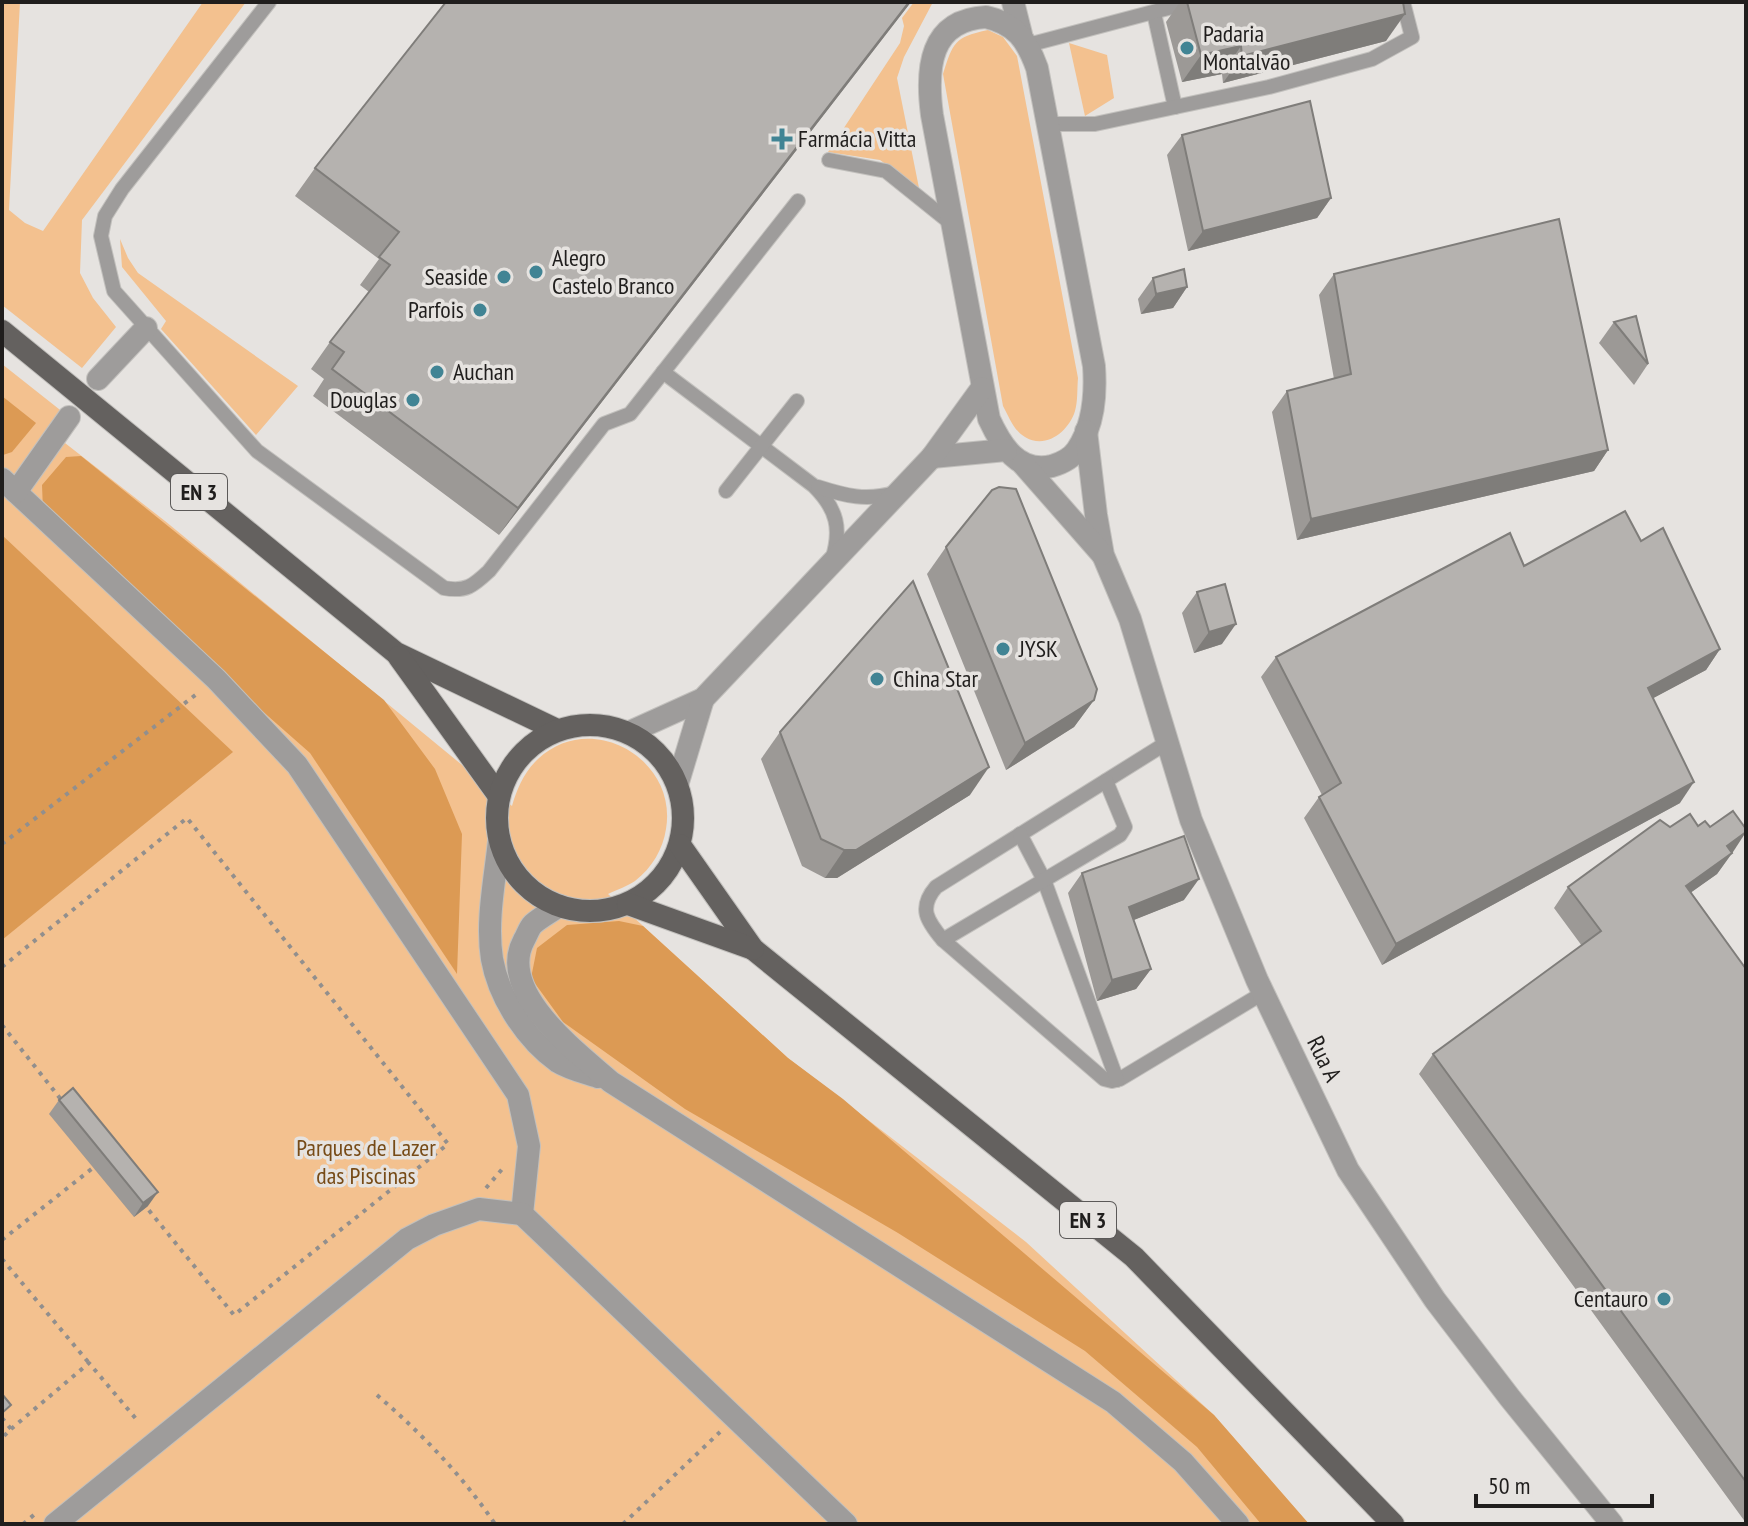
<svg xmlns="http://www.w3.org/2000/svg" width="1748" height="1526" viewBox="0 0 1748 1526" font-family="'PT Sans Narrow',sans-serif">
  <style>
    .green { fill: #f3c18f }
    .forest { fill: #dc9a54 }
    .lines { fill: none; stroke-linecap: round; stroke-linejoin: round }
    .service-casing { stroke: #c2c0bd; stroke-width: 16 }
    .minor-casing { stroke: #c2c0bd; stroke-width: 24 }
    .tertiary-casing { stroke: #c2c0bd; stroke-width: 24 }
    .primary-casing { stroke: #c2c0bd; stroke-width: 24 }
    .path { stroke: #928f8d; stroke-width: 4; stroke-dasharray: 4 6; stroke-linecap: butt }
    .service { stroke: #9e9c9b; stroke-width: 14 }
    .minor { stroke: #9e9c9b; stroke-width: 22 }
    .tertiary { stroke: #9e9c9b; stroke-width: 22 }
    .primary { stroke: #64615f; stroke-width: 22 }
    .wall { fill: #9c9996 }
    .shaded-wall { fill: #7f7d7a }
    .building { fill: #b5b2af; stroke: #7f7d7a; stroke-width: 2 }
    .poi-dot { fill: #418494; stroke: #e6e3e0; stroke-width: 3 }
    .labels { text-anchor: middle; stroke-width: 7; stroke-linejoin: round; paint-order: stroke }
    .shield { fill: #e6e3e0; stroke: #5b5958; stroke-width: 2 }
    .shield-label { font-size: 22px; font-weight: bold; fill: #201e1d }
    .poi-label { font-size: 24px; fill: #201e1d; stroke: #e6e3e0; text-anchor: start }
    .street-label { font-size: 24px; fill: #201e1d; stroke: #e6e3e0 }
    .park-label { font-size: 24px; fill: #774b17; stroke: #e6e3e0 }
  </style>
  <rect width="100%" height="100%" fill="#e6e3e0"/>
  <g class="green">
    <path d="M2 2H20L9 210 25 223 43 231 203 2H246L82 220 80 273 93 298 116 327 82 368 2 305Z"/>
    <path d="M914 2H933L904 57 897 78 919 188 880 160 828 152 900 43 904 26 902 18Z"/>
    <path d="M988 30 1003 37 1017 56 1078 378C1077 388 1078 401 1075 411 1069 431 1046 450 1025 437 1014 431 1009 417 1003 406L943 74C953 43 954 37 988 30Z"/>
    <path d="M1069 43 1107 55 1114 98 1085 116Z"/>
    <path d="M120 239 128 258 138 273 298 386 256 435 161 329 166 321 122 267Z"/>
    <path d="M2 364 69 417 56 436 165 521 512 806C517 789 524 772 538 759 591 709 678 759 666 829 663 849 652 868 635 881 628 886 616 890 608 894L788 1058 1026 1242 1214 1415 1309 1524H2Z"/>
  </g>
  <g class="forest">
    <path d="M2 396 36 423 12 452 3 455Z"/>
    <path d="M81 456 384 700 435 769 462 834 457 974 310 753 185 643 43 510 42 485 66 457Z"/>
    <path d="M2 535 233 752 2 940Z"/>
    <path d="M619 921 643 926 788 1058 843 1099 1214 1415 1309 1524H1261L1197 1447 1085 1351 898 1233 685 1109 563 1022 531 978 537 948 567 925Z"/>
  </g>
  <g class="lines">
    <defs>
      <g id="service">
        <path d="M269 2 122 189 105 216 101 236 114 291 257 451 444 588C466 592 473 586 489 571L604 424 630 414 798 201"/>
        <path d="M1154 13 1175 107"/>
        <path d="M1028 45 1191 2"/>
        <path d="M1050 124H1095L1269 87 1372 59 1412 37 1403 2"/>
        <path d="M829 160 886 171 952 224"/>
        <path d="M663 372 814 486C837 509 842 529 832 560"/>
        <path d="M818 487C846 496 866 501 895 493"/>
        <path d="M726 491 797 401"/>
        <path d="M1168 742 936 887C918 908 927 921 943 940L1104 1079 1112 1081 1120 1079 1263 993"/>
        <path d="M1020 834 1044 880 1117 1080"/>
        <path d="M943 940 1120 835 1125 827 1106 781"/>
      </g>
      <g id="minor">
        <path d="M98 379 146 328"/>
        <path d="M2 479 216 679 297 765 518 1095 529 1146 522 1214 846 1524"/>
        <path d="M16 492 69 417"/>
        <path d="M55 1524 407 1239 434 1225 479 1209 522 1214"/>
      </g>
      <g id="tertiary">
        <path d="M1013 2 1021 34"/>
        <path d="M986 17C1016 24 1027 40 1037 68L1094 366C1096 395 1094 425 1077 450 1071 459 1062 463 1052 466 1018 474 1001 445 989 419L932 115C926 69 929 20 986 17Z"/>
        <path d="M1086 431 1096 515 1103 555 1130 619 1191 820 1257 980 1348 1170 1435 1300 1510 1398 1612 1524"/>
        <path d="M932 457 1006 450"/>
        <path d="M1023 464 1102 554"/>
        <path d="M630 732 703 699 932 457 982 388"/>
        <path d="M678 782 703 699"/>
        <path d="M499 841C495 879 486 921 492 959 499 998 526 1039 558 1062 569 1069 586 1073 598 1077"/>
        <path d="M559 906C551 912 541 917 533 924 529 928 527 935 524 940 496 992 577 1052 611 1082L1113 1402 1183 1462 1238 1524"/>
      </g>
      <g id="primary">
        <path d="M2 331 396 653 557 730"/>
        <path d="M399 657 499 796"/>
        <circle cx="590" cy="818" r="93"/>
        <path d="M680 845 753 949 1134 1257 1393 1524"/>
        <path d="M628 904 753 949"/>
      </g>
    </defs>
    <use href="#service" class="service-casing"/>
    <use href="#minor" class="minor-casing"/>
    <use href="#tertiary" class="tertiary-casing"/>
    <use href="#primary" class="primary-casing"/>
    <g class="path">
      <path d="M2 844 198 693"/>
      <path d="M2 967 187 818 448 1144 234 1315 143 1203"/>
      <path d="M2 1025 63 1102"/>
      <path d="M486 1188 504 1167"/>
      <path d="M2 1240 94 1167"/>
      <path d="M2 1259 89 1363"/>
      <path d="M377 1395C422 1434 462 1475 495 1524"/>
      <path d="M2 1418 11 1429 2 1438"/>
      <path d="M11 1429 89 1363 137 1420"/>
      <path d="M23 1524 35 1514"/>
      <path d="M623 1524 720 1432"/>
    </g>
    <use href="#service" class="service"/>
    <use href="#minor" class="minor"/>
    <use href="#tertiary" class="tertiary"/>
    <use href="#primary" class="primary"/>
  </g>
  <g class="wall">
    <path d="M911 2 499 535 313 396 324 379 311 369 330 342 369 292 360 285 379 259 295 196 315 168Z"/>
    <path d="M1180 2H1403L1386 41 1223 83 1222 74 1182 82 1166 22Z"/>
    <path d="M1182 135 1331 198 1317 218 1188 251 1167 155Z"/>
    <path d="M1334 274 1608 450 1594 471 1297 540 1272 412 1287 391 1334 379 1319 295Z"/>
    <path d="M1153 278 1187 287 1173 308 1141 314 1138 299Z"/>
    <path d="M1614 322 1648 364 1634 385 1599 343Z"/>
    <path d="M1641 541 1720 649 1706 670 1653 698 1680 803 1382 965 1304 818 1319 797 1322 795 1261 677 1276 657 1524 566Z"/>
    <path d="M946 547 1094 700 1074 727 1006 770 927 574Z"/>
    <path d="M1197 592 1222 644 1194 653 1182 613Z"/>
    <path d="M780 732 970 795 837 878H825L802 866 761 759Z"/>
    <path d="M1698 826 1710 827 1733 852 1717 874 1691 892 1746 969V1523L1419 1074 1433 1054 1582 946 1554 908 1568 887 1670 827Z"/>
    <path d="M1082 873 1184 900 1133 920 1151 969 1136 989 1097 1001 1068 893Z"/>
    <path d="M59 1100 148 1206 134 1217 49 1114Z"/>
  </g>
  <g class="shaded-wall">
    <path d="M909 2H911L499 535 518 508Z"/>
    <path d="M1405 14 1386 41 1223 83 1242 56Z"/>
    <path d="M1241 46 1222 74 1182 82 1201 55Z"/>
    <path d="M1331 198 1317 218 1188 251 1203 231Z"/>
    <path d="M1187 287 1173 308 1141 314 1156 294Z"/>
    <path d="M1608 450 1594 471 1297 540 1311 519Z"/>
    <path d="M1236 624 1222 644 1194 653 1209 632Z"/>
    <path d="M1720 649 1706 670 1633 709 1648 688Z"/>
    <path d="M1094 700 1074 727 1006 770 1025 743Z"/>
    <path d="M989 767 970 795 837 878H825L844 850Z"/>
    <path d="M1694 782 1680 803 1382 965 1396 944Z"/>
    <path d="M1746 832 1733 852 1712 867 1727 846Z"/>
    <path d="M1732 853 1717 874 1672 906 1686 886Z"/>
    <path d="M1199 879 1184 900 1114 928 1129 907Z"/>
    <path d="M1151 969 1136 989 1097 1001 1112 980Z"/>
    <path d="M158 1192 148 1206 134 1217 143 1203Z"/>
  </g>
  <g class="building">
    <path d="M446 2H909L518 508 332 369 344 352 330 342 390 265 379 257 399 232 315 168Z"/>
    <path d="M1187 2H1403L1405 14 1242 56 1241 46 1201 55Z"/>
    <path d="M1310 101 1331 198 1203 231 1182 135Z"/>
    <path d="M1559 219 1608 450 1311 519 1287 391 1351 374 1334 274Z"/>
    <path d="M1184 269 1187 287 1156 294 1153 278Z"/>
    <path d="M1636 316 1648 364 1614 322Z"/>
    <path d="M999 487 1016 489 1097 689 1094 700 1025 743 946 547 992 490Z"/>
    <path d="M1625 511 1641 541 1663 528 1720 649 1648 688 1694 782 1396 944 1319 797 1341 783 1276 657 1510 533 1524 566Z"/>
    <path d="M913 581 989 767 856 850H844L821 839 780 732Z"/>
    <path d="M1225 584 1236 624 1209 632 1197 592Z"/>
    <path d="M1733 811 1746 829V832L1727 846 1732 853 1686 886 1746 969V1482L1433 1054 1601 931 1568 887 1660 820 1670 827 1690 814 1698 826 1705 821 1710 827Z"/>
    <path d="M1184 836 1199 879 1129 907 1151 969 1112 980 1082 873Z"/>
    <path d="M73 1088 158 1192 143 1203 59 1100Z"/>
    <path d="M2 1394 11 1405 2 1413Z"/>
  </g>
  <g class="poi-dot">
    <circle cx="1187" cy="48" r="8"/>
    <path d="M778 127h8v8h8v8h-8v8h-8v-8h-8v-8h8z"/>
    <circle cx="536" cy="272" r="8"/>
    <circle cx="504" cy="277" r="8"/>
    <circle cx="480" cy="310" r="8"/>
    <circle cx="437" cy="372" r="8"/>
    <circle cx="413" cy="400" r="8"/>
    <circle cx="1003" cy="649" r="8"/>
    <circle cx="877" cy="679" r="8"/>
    <circle cx="1664" cy="1299" r="8"/>
  </g>
  <g class="labels">
    <g class="shield">
      <rect x="171" y="474" width="56" height="36" rx="6"/>
      <rect x="1060" y="1202" width="56" height="36" rx="6"/>
    </g>
    <g class="shield-label">
      <text x="199" y="500">EN 3</text>
      <text x="1088" y="1228">EN 3</text>
    </g>
    <g class="poi-label">
      <text x="1203" y="42">Padaria<tspan x="1203" dy="28">Montalvão</tspan></text>
      <text x="798" y="147">Farmácia Vitta</text>
      <text x="552" y="266">Alegro<tspan x="552" dy="28">Castelo Branco</tspan></text>
      <text x="488" y="285" text-anchor="end">Seaside</text>
      <text x="464" y="318" text-anchor="end">Parfois</text>
      <text x="453" y="380">Auchan</text>
      <text x="397" y="408" text-anchor="end">Douglas</text>
      <text x="1019" y="657">JYSK</text>
      <text x="893" y="687">China Star</text>
      <text x="1648" y="1307" text-anchor="end">Centauro</text>
    </g>
    <g class="street-label">
      <text transform="translate(1324 1059) rotate(64)" y="8">Rua A</text>
    </g>
    <g class="park-label">
      <text x="366" y="1156">Parques de Lazer<tspan x="366" dy="28">das Piscinas</tspan></text>
    </g>
  </g>
  <rect width="1748" height="1526" fill="none" stroke="#201e1d" stroke-width="8"/>
  <path d="M1476 1494v12h176v-12" fill="none" stroke="#201e1d" stroke-width="4"/>
  <text x="1488" y="1494" font-size="24" fill="#201e1d" stroke="#e6e3e0" stroke-width="6" paint-order="stroke">50 m</text>
</svg>
